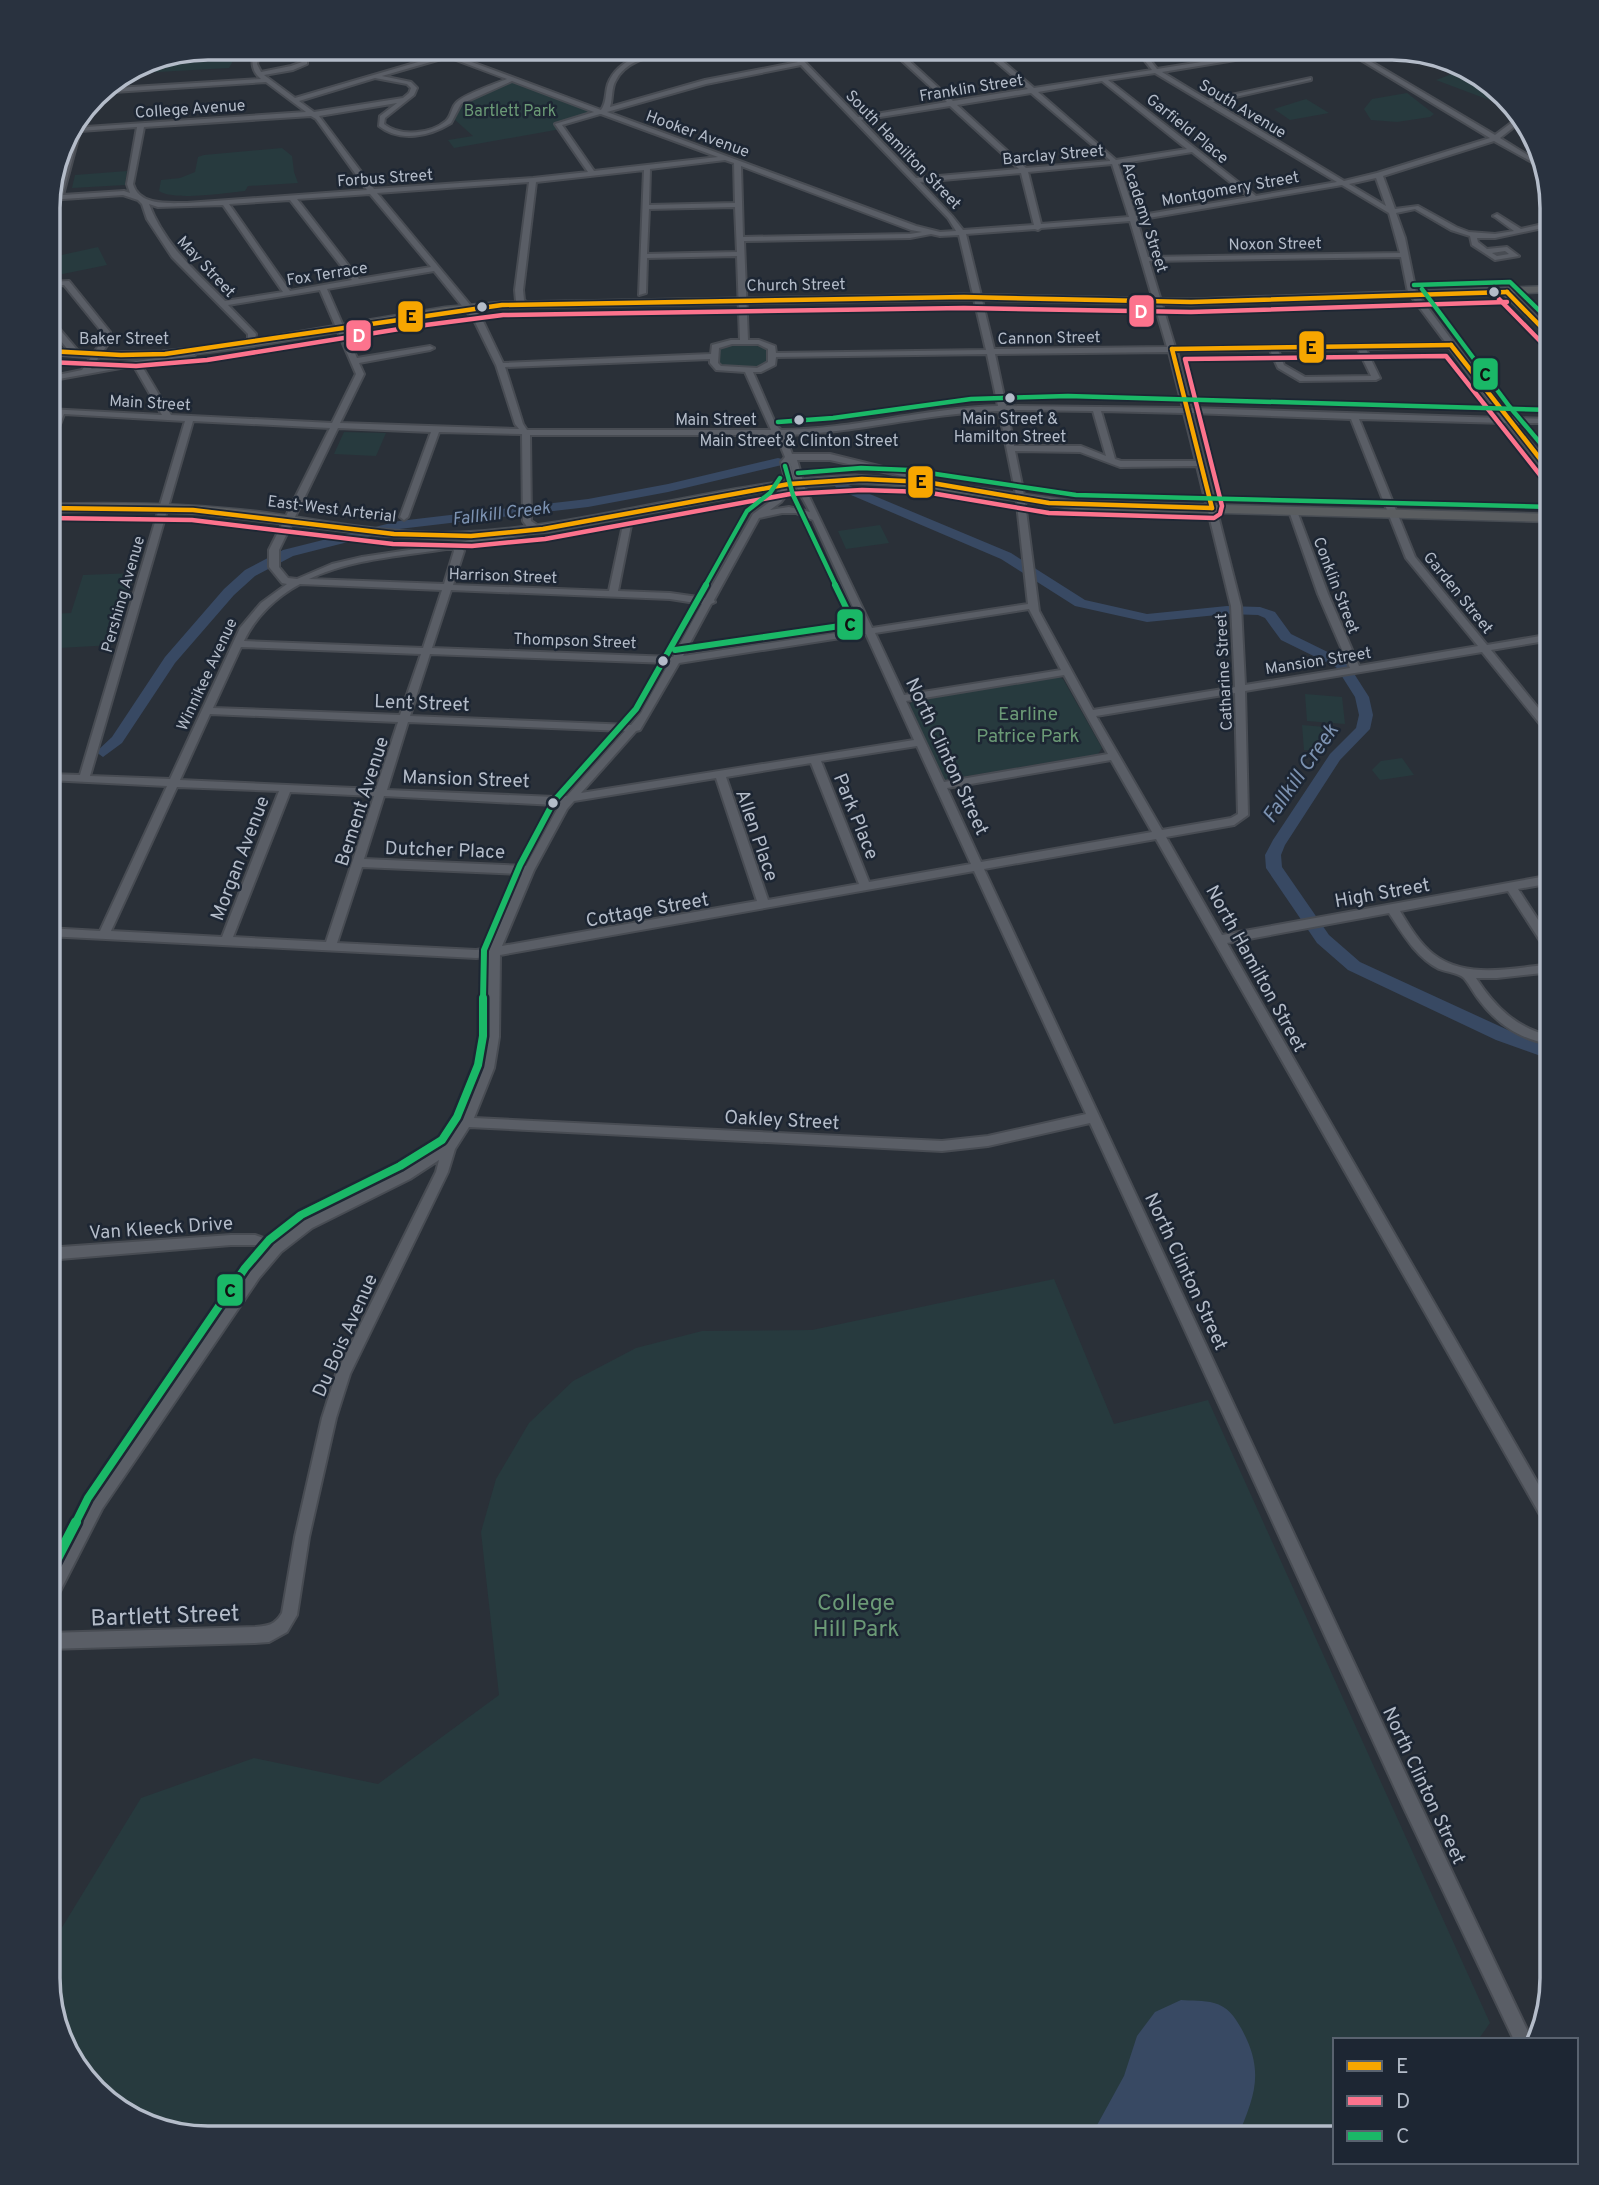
<svg xmlns="http://www.w3.org/2000/svg" width="1599" height="2185" viewBox="0 0 1599 2185" font-family="Overpass,sans-serif">
  <style>
    .green { fill: #273a3e }
    .water { fill: #384963 }
    .lines { fill: none; stroke-linecap: round; stroke-linejoin: round }
    .river { fill: #384963; fill-rule: evenodd }
    .minor-casing { stroke: #484c53; stroke-width: 4 }
    .highway-casing { stroke: #474c53; stroke-width: 3 }
    .minor { fill: #5a5e66; fill-rule: evenodd }
    .highway { fill: #5a5d60; fill-rule: evenodd }
    .bus-1-casing { stroke: #1d2633; stroke-width: 8 }
    .bus-2-casing { stroke: #1d2633; stroke-width: 8 }
    .bus-3-far3-casing { stroke: #1d2633; stroke-width: 8 }
    .bus-3-far2-casing { stroke: #1d2633; stroke-width: 10 }
    .bus-3-far1-casing { stroke: #1d2633; stroke-width: 13 }
    .bus-3-casing { stroke: #1d2633; stroke-width: 15 }
    .bus-1 { stroke: #f7a600; stroke-width: 4.5 }
    .bus-2 { stroke: #fc738d; stroke-width: 4.5 }
    .bus-3-far3 { stroke: #1ab867; stroke-width: 4.5 }
    .bus-3-far2 { stroke: #1ab867; stroke-width: 6 }
    .bus-3-far1 { stroke: #1ab867; stroke-width: 8 }
    .bus-3 { stroke: #1ab867; stroke-width: 10 }
    .bus-dot { fill: #b4bcc9; stroke: #1d2633; stroke-width: 2.5 }
    .labels { text-anchor: middle; stroke-width: 5; stroke-linejoin: round; paint-order: stroke }
    .far-street-label { font-size: 16px; fill: #b4bcc9; stroke: #1d2633 }
    .far-park-label { font-size: 16px; fill: #6b9a76; stroke: #1d2633 }
    .far-bus-label { font-size: 16px; fill: #b4bcc9; stroke: #1d2633 }
    .far-water-label { font-size: 18px; font-style: italic; fill: #7c92b1; stroke: #1d2633 }
    .street-label { font-size: 19px; fill: #b4bcc9; stroke: #1d2633 }
    .park-label { font-size: 19px; fill: #6b9a76; stroke: #1d2633 }
    .water-label { font-size: 21px; font-style: italic; fill: #7c92b1; stroke: #1d2633 }
    .near-park-label { font-size: 23px; fill: #6b9a76; stroke: #1d2633 }
    .near-street-label { font-size: 23px; fill: #b4bcc9; stroke: #1d2633 }
    .rim { fill: none; stroke: #b4bcc9; stroke-width: 3.5 }
    .line-badge { stroke: #1d2633; stroke-width: 2.5 }
    .badge-label { font-size: 19px; text-anchor: middle; font-weight: bold; fill: #fff }
    .pale-badge-label { font-size: 19px; text-anchor: middle; font-weight: bold; fill: #111 }
  </style>
  <rect width="100%" height="100%" fill="#2a3038"/>
  <g class="green">
    <path d="M225 47 253 48 251 57 234 59 229 68 122 74 147 59 183 52C197 59 213 54 225 47Z"/>
    <path d="M1465 69 1476 73 1505 102 1500 104 1436 80Z"/>
    <path d="M512 79 603 113 561 122V129L454 148 448 140 473 136 453 118 458 104Z"/>
    <path d="M1407 93 1434 114 1430 117 1397 122 1371 120 1364 109 1372 99Z"/>
    <path d="M1306 99 1329 113 1290 120 1274 109Z"/>
    <path d="M282 148 292 156 294 172 298 183 248 186 245 191C226 193 173 201 159 191L161 180 180 178 195 172 198 157 204 155Z"/>
    <path d="M127 171 125 185 72 188 75 175Z"/>
    <path d="M98 247 107 265 48 277V258Z"/>
    <path d="M728 345H755L766 349V363C756 370 731 370 720 364V349Z"/>
    <path d="M344 432 386 433 376 456 334 454Z"/>
    <path d="M880 525 889 543 846 549 838 531Z"/>
    <path d="M135 573 113 645 59 648 48 683V614L71 613 83 575Z"/>
    <path d="M1057 676 1063 679 1102 748 1098 754 943 780 909 705 914 700Z"/>
    <path d="M1305 694 1342 697 1345 724 1307 721Z"/>
    <path d="M1302 725 1325 727 1327 752 1304 750Z"/>
    <path d="M1402 758 1414 775 1380 780 1372 770 1381 761Z"/>
    <path d="M1054 1279 1114 1424 1208 1400 1490 2023 1478 2040H1335V2138L197 2137 127 2116 69 2058 47 1977V1952L141 1798 254 1758 378 1784 499 1695 481 1532 496 1479 529 1423 573 1381 636 1348 702 1331 812 1330Z"/>
  </g>
  <path class="water" d="M1181 2000C1191 2001 1204 2000 1214 2003 1227 2006 1235 2017 1241 2028 1265 2071 1255 2096 1237 2138H1090L1124 2076 1137 2036 1155 2012Z"/>
  <g class="lines">
    <g class="river">
      <path d="M778 458 782 459V465L668 492 588 507 399 529 293 556 255 576 234 595 175 663 122 743 103 757 96 752 112 737 165 657 224 589 245 570 283 550 399 521 588 499 668 484Z"/>
      <path d="M841 482 1011 553 1085 600 1147 614 1227 606 1260 607 1275 612 1291 634 1346 661 1369 697 1373 715 1370 729 1340 760 1285 845 1281 855 1282 867 1329 935 1360 962 1508 1030 1552 1047V1060L1496 1040 1348 970 1317 943 1266 868 1265 855 1273 840 1330 754 1356 728 1359 715 1355 697 1336 667 1281 640 1265 618 1258 615 1227 614 1147 622 1075 606 1001 559 837 489 835 486Z"/>
    </g>
    <defs>
      <g id="minor">
        <path d="M254 47 289 49 307 59V64L293 70 264 75 295 98 442 55 423 47H432L463 59 491 47H500L469 61 601 110C607 102 605 93 608 84 618 56 659 47 685 47 663 56 629 55 616 80 611 88 613 98 610 107L705 80 798 62 784 47H791L797 54 852 47H874L800 57 858 117 947 102 887 47H894L953 101 1028 89 979 47H986L1034 88 1152 70 1135 48H1141L1157 69 1289 48H1300L1297 50 1162 72 1208 100 1311 78V80L1213 102 1344 181 1377 173 1490 138 1341 48H1348L1495 135 1519 117 1523 120 1500 138 1539 162 1541 167 1494 141 1383 176 1395 209 1418 206 1456 227 1469 232 1495 234 1514 231 1495 217 1493 216 1497 214 1521 229 1552 222V226L1495 238H1477L1478 242 1487 249 1507 247 1519 256 1495 260 1472 245 1470 236 1451 230 1415 209 1396 213 1405 238 1416 292 1504 410 1510 418 1552 419V423H1514L1552 468V477L1549 476 1506 423 1359 419 1415 557 1487 645 1552 634V640L1491 650 1552 725V735L1548 734 1482 652 1245 691 1248 815 1234 825 1166 837 1222 935 1552 875V883L1518 889 1552 941V954L1548 953 1508 891 1400 911C1409 926 1419 943 1433 954 1466 980 1514 968 1552 964V972L1497 978H1476C1495 1007 1517 1029 1552 1036V1045C1521 1039 1499 1026 1480 1001 1474 994 1470 985 1464 978 1459 973 1447 972 1439 969 1416 957 1403 934 1389 913L1227 943 1552 1508V1529L1547 1527 1156 839 984 869 1416 1796 1532 2040H1514L1404 1808 1090 1123 988 1146 942 1151 469 1127 455 1149 448 1172 350 1374 336 1418 309 1537 297 1615 287 1632 269 1642 255 1643 47 1649V1633L255 1627C268 1626 275 1625 282 1613L295 1537 322 1418 336 1374 436 1172 439 1160 410 1179 312 1228 281 1252 259 1278 102 1509 52 1607 47 1609V1586L92 1499 249 1270 266 1250 255 1245H231L47 1260V1248L231 1235H255L274 1242 302 1220 400 1171 445 1144 461 1120 482 1068 487 1037 488 957 476 958 47 936V928L100 931 167 786 48 780V774L80 775 185 421 64 414 52 445 48 447V435L56 414 48 413V409L162 415 135 368 137 365 48 381V377L82 370 102 341V332L64 285 48 286V282L69 281 110 332V341L91 369 195 351V355L146 364 143 368 171 415 332 423 356 374 320 290 228 305 256 334 255 342 246 347H240V343L248 339V334L172 257 147 219 142 204 138 200 123 195 48 200V196L56 195 73 132H68L71 128 306 112 266 82 98 93 100 89 261 79C250 70 252 60 254 47ZM260 49 287 53 302 62 291 66 261 72 257 64ZM448 57 507 79C495 84 465 94 457 102 451 107 452 116 446 121 431 134 400 137 384 124L385 118 414 95 417 88 411 82 382 76ZM801 65 948 218 956 231 940 232 916 226 607 112 706 84ZM1155 73 1337 182 1256 196 1108 80ZM375 78 407 84 411 88 409 93 403 98 314 112 299 101ZM512 81 594 112 555 124 588 172 533 178 374 189 319 116 397 103 380 116 379 126C400 143 430 136 451 123L461 104ZM1102 81 1187 149 1116 160 1038 92ZM1031 93 1110 160V161L1026 168 957 105ZM950 106 1019 169 916 178 861 120ZM600 114H601L718 157 594 171 562 125ZM311 116 316 119 367 190 187 203C169 203 139 206 133 184L144 127ZM137 127 127 184 130 193 124 191 63 195 80 131ZM1192 152 1249 197 1136 216 1118 164ZM725 160 734 163 735 203 649 205 650 169ZM1112 164 1129 217 1041 224 1028 172ZM741 166 911 230 922 232 910 234 743 237ZM644 170 639 295 646 293 647 258 737 256 740 340H731L712 345 711 354 503 363 482 319 377 193 529 182 515 290 516 301 524 306 528 304 524 300 523 290 536 182ZM1021 173 1034 225 963 230 952 216 920 182ZM1376 178 1386 206 1349 184ZM1342 185 1389 213 1400 253 1148 257 1137 220ZM370 194 431 267 359 279 297 199ZM290 200 352 280 290 291 229 204ZM149 204 158 207 223 205 283 292 225 301C196 272 164 244 149 204ZM735 207 737 252 647 254 649 209ZM1130 221 1167 347 994 349 966 234 1035 229 1038 230 1041 228ZM931 234 940 236 959 235 986 350 776 353 775 346 759 340H748L744 241 910 238ZM1505 251 1509 254 1497 256 1492 253ZM1401 257 1408 292 1446 343 1175 347 1149 261ZM434 271 475 322 496 365 515 424 519 429 340 423 364 374 359 363 430 350 434 348 430 346 357 358 327 289ZM732 344H758L768 349V362L757 368 721 366 718 363 719 348ZM1449 347 1501 418 1191 408 1177 351 1270 350 1278 368 1300 381 1376 380 1380 378 1366 349ZM1358 349 1371 376 1305 377 1284 365 1278 350ZM1169 352 1183 408 1006 406 995 354ZM987 354 998 406C925 408 854 429 781 430L776 425 753 372H761L775 365 776 357ZM710 359V363L716 370 745 372 771 430H527L523 424 505 367ZM1007 410 1093 411 1106 456 1081 446H1014ZM999 411 1016 495 1028 604 872 628 805 488 797 460H830L911 478 915 475 830 454H792L785 435C857 433 927 413 999 411ZM1101 411 1184 413 1196 461H1121L1115 459ZM1192 413 1351 419 1406 558 1478 646 1359 666 1328 594 1297 511 1293 508 1289 511 1318 594 1350 668 1245 685 1241 606ZM193 421 330 428 269 550V567L282 583 287 584 261 603 240 628 170 779 90 776ZM338 428 431 432 400 517 404 520 408 517 439 432 522 434 523 521 528 528 539 532 543 529 531 521 530 435H776L785 457 781 462 786 482 775 498 753 514 705 598 670 593 618 591 631 525 627 522 623 525 609 591 453 585 464 551 461 548 525 534V530L522 529 456 543 362 557 332 564 297 579 288 578 279 567V550ZM1015 451 1080 452 1120 467 1197 466 1231 606 1235 687 1093 710 1039 611 1024 495ZM790 462 797 488 810 512 789 507 770 510 781 502 789 491 793 494 797 491ZM782 513H796L813 520 863 629 683 656 711 604 715 602 714 600 759 518ZM446 549H453L454 551 444 584 309 579C351 559 401 556 446 549ZM300 584 442 590 423 648 244 641C255 617 276 597 300 584ZM451 590 670 599 702 604 673 657 432 648ZM1029 609 1061 670 904 695 875 633ZM866 634 914 740 581 793 636 731 640 730 679 663ZM241 647 421 654 400 715 213 708ZM430 654 669 663 641 713 631 725 410 716ZM1064 675 1108 754 944 782 906 701ZM1235 693 1238 814 1231 818 1162 830 1096 716ZM210 714 398 722 376 789 180 780ZM408 722 625 731 567 796 555 797 387 790ZM917 746 971 864 869 882 821 761ZM1111 760 1152 832 981 862 947 788ZM811 763 859 884 768 900 726 777ZM716 778 757 901 502 946 534 870 567 809 574 801ZM177 787 279 791 222 937 111 931ZM290 792 374 796 326 942 233 937ZM384 796 555 805 560 804 526 866 364 859ZM362 867 522 874 490 948 476 950 337 943ZM974 871 1086 1114 988 1136 942 1141 474 1118 494 1068 499 1037 500 955Z"/>
        <path d="M553 47H576L565 53Z"/>
        <path d="M1504 290H1510L1552 333V340L1504 294Z"/>
        <path d="M48 319H51L79 352V356H73L61 341 48 348V343L54 339V332L48 325Z"/>
      </g>
      <g id="highway">
        <path d="M1552 286V292L1191 305 964 300 502 308C388 318 278 348 165 357 126 361 87 358 48 354V348L105 352 162 351 219 345 445 307 502 302 964 294 1191 299Z"/>
        <path d="M855 475 918 480 1075 501 1552 514V522L1075 509 918 487 855 483 777 489 550 532 458 540 381 536 202 514 125 511 48 512V504C117 502 186 503 255 511 323 520 392 535 461 532 594 526 722 480 855 475Z"/>
      </g>
    </defs>
    <use href="#minor" class="minor-casing"/>
    <use href="#highway" class="highway-casing"/>
    <use href="#minor" class="minor"/>
    <use href="#highway" class="highway"/>
    <defs>
      <g id="bus-1">
        <path d="M1507 292 1552 338"/>
        <path d="M1451 345 1552 474"/>
        <path d="M1172 349 1451 345"/>
        <path d="M1172 349 1212 508"/>
        <path d="M48 351 121 355 165 354 502 305 964 297 1191 302 1507 292"/>
        <path d="M48 508 193 510 394 534 471 536 543 529 789 484 862 479 926 482 1049 503 1212 508"/>
      </g>
      <g id="bus-2">
        <path d="M1499 299 1544 345"/>
        <path d="M48 362 136 366 207 360 418 326 503 315 964 308 1191 312 1507 302"/>
        <path d="M48 518 192 520 393 544 472 546 545 539 790 494 862 490 925 492 1049 513 1214 518 1220 514 1222 506 1185 359 1446 356 1544 480"/>
      </g>
      <g id="bus-3-far3">
        <path d="M1414 285 1510 282 1552 323"/>
        <path d="M1422 289 1509 406 1552 457"/>
        <path d="M778 422 833 418 971 399 1068 396 1552 410"/>
        <path d="M785 466 793 495 836 586"/>
        <path d="M798 473 861 468 909 470 1076 495 1552 507"/>
        <path d="M705 586 747 511 770 493 780 478"/>
      </g>
      <g id="bus-3-far2">
        <path d="M675 650 854 624 835 585"/>
        <path d="M483 1000 484 950 520 865 554 801 636 709 706 585"/>
      </g>
      <path id="bus-3-far1" d="M75 1524 88 1498 245 1268 269 1240 301 1215 400 1166 442 1140 457 1117 478 1065 483 1036V998"/>
      <path id="bus-3" d="M47 1578 76 1522"/>
    </defs>
    <use href="#bus-1" class="bus-1-casing"/>
    <use href="#bus-2" class="bus-2-casing"/>
    <use href="#bus-3-far3" class="bus-3-far3-casing"/>
    <use href="#bus-3-far2" class="bus-3-far2-casing"/>
    <use href="#bus-3-far1" class="bus-3-far1-casing"/>
    <use href="#bus-3" class="bus-3-casing"/>
    <use href="#bus-1" class="bus-1"/>
    <use href="#bus-2" class="bus-2"/>
    <use href="#bus-3-far3" class="bus-3-far3"/>
    <use href="#bus-3-far2" class="bus-3-far2"/>
    <use href="#bus-3-far1" class="bus-3-far1"/>
    <use href="#bus-3" class="bus-3"/>
  </g>
  <g class="bus-dot">
    <circle cx="1494" cy="292" r="6"/>
    <circle cx="482" cy="307" r="6"/>
    <circle cx="1010" cy="398" r="6"/>
    <circle cx="799" cy="420" r="6"/>
    <circle cx="663" cy="661" r="6"/>
    <circle cx="553" cy="803" r="6"/>
  </g>
  <g class="labels">
    <g class="far-street-label">
      <text transform="translate(971 87) rotate(-9)" y="6">Franklin Street</text>
      <text transform="translate(190 108) rotate(-4)" y="6">College Avenue</text>
      <text transform="translate(1243 108) rotate(31)" y="6">South Avenue</text>
      <text transform="translate(1188 128) rotate(39)" y="6">Garfield Place</text>
      <text transform="translate(698 133) rotate(20)" y="6">Hooker Avenue</text>
      <text transform="translate(904 149) rotate(46)" y="6">South Hamilton Street</text>
      <text transform="translate(1053 154) rotate(-5)" y="6">Barclay Street</text>
      <text transform="translate(385 177) rotate(-4)" y="6">Forbus Street</text>
      <text transform="translate(1230 188) rotate(-10)" y="6">Montgomery Street</text>
      <text transform="translate(1146 217) rotate(72)" y="6">Academy Street</text>
      <text transform="translate(1275 243) rotate(-1)" y="6">Noxon Street</text>
      <text transform="translate(207 266) rotate(47)" y="6">May Street</text>
      <text transform="translate(327 273) rotate(-9)" y="6">Fox Terrace</text>
      <text transform="translate(796 284) rotate(-1)" y="6">Church Street</text>
      <text transform="translate(1049 337) rotate(-1)" y="6">Cannon Street</text>
      <text x="124" y="344">Baker Street</text>
      <text transform="translate(150 402) rotate(3)" y="6">Main Street</text>
      <text x="716" y="425">Main Street</text>
      <text transform="translate(332 508) rotate(7)" y="6">East-West Arterial</text>
      <text transform="translate(503 575) rotate(2)" y="6">Harrison Street</text>
      <text transform="translate(1337 585) rotate(69)" y="6">Conklin Street</text>
      <text transform="translate(1459 592) rotate(51)" y="6">Garden Street</text>
      <text transform="translate(122 594) rotate(-74)" y="6">Pershing Avenue</text>
      <text transform="translate(575 640) rotate(2)" y="6">Thompson Street</text>
      <text transform="translate(1318 660) rotate(-9)" y="6">Mansion Street</text>
      <text transform="translate(1223 672) rotate(-93)" y="6">Catharine Street</text>
      <text transform="translate(206 674) rotate(-65)" y="6">Winnikee Avenue</text>
    </g>
    <g class="far-park-label">
      <text x="510" y="116">Bartlett Park</text>
    </g>
    <g class="far-bus-label">
      <text x="1010" y="424">Main Street &amp;<tspan x="1010" dy="18">Hamilton Street</tspan></text>
      <text x="799" y="446">Main Street &amp; Clinton Street</text>
    </g>
    <g class="far-water-label">
      <text transform="translate(501 513) rotate(-7)" y="6">Fallkill Creek</text>
    </g>
    <g class="street-label">
      <text transform="translate(422 702) rotate(2)" y="7">Lent Street</text>
      <text transform="translate(948 756) rotate(65)" y="7">North Clinton Street</text>
      <text transform="translate(466 778) rotate(2)" y="7">Mansion Street</text>
      <text transform="translate(361 801) rotate(-72)" y="7">Bement Avenue</text>
      <text transform="translate(857 816) rotate(68)" y="7">Park Place</text>
      <text transform="translate(758 835) rotate(71)" y="7">Allen Place</text>
      <text transform="translate(445 849) rotate(2)" y="7">Dutcher Place</text>
      <text transform="translate(239 858) rotate(-69)" y="7">Morgan Avenue</text>
      <text transform="translate(1382 892) rotate(-10)" y="7">High Street</text>
      <text transform="translate(647 909) rotate(-10)" y="7">Cottage Street</text>
      <text transform="translate(1257 968) rotate(61)" y="7">North Hamilton Street</text>
      <text transform="translate(782 1119) rotate(3)" y="7">Oakley Street</text>
      <text transform="translate(161 1227) rotate(-4)" y="7">Van Kleeck Drive</text>
      <text transform="translate(1187 1271) rotate(65)" y="7">North Clinton Street</text>
      <text transform="translate(344 1335) rotate(-66)" y="7">Du Bois Avenue</text>
      <text transform="translate(1425 1785) rotate(65)" y="7">North Clinton Street</text>
    </g>
    <g class="park-label">
      <text x="1028" y="720">Earline<tspan x="1028" dy="22">Patrice Park</tspan></text>
    </g>
    <g class="water-label">
      <text transform="translate(1300 773) rotate(-55)" y="7">Fallkill Creek</text>
    </g>
    <g class="near-park-label">
      <text x="856" y="1610">College<tspan x="856" dy="26">Hill Park</tspan></text>
    </g>
    <g class="near-street-label">
      <text transform="translate(165 1615) rotate(-2)" y="8">Bartlett Street</text>
    </g>
  </g>
  <path d="M0 0H1599V2185H0ZM208 60H1392A148 148 0 0 1 1540 208V1978A148 148 0 0 1 1392 2126H208A148 148 0 0 1 60 1978V208A148 148 0 0 1 208 60Z" fill="#29323f" fill-rule="evenodd"/>
  <path class="rim" d="M208 60H1392A148 148 0 0 1 1540 208V1978A148 148 0 0 1 1392 2126H208A148 148 0 0 1 60 1978V208A148 148 0 0 1 208 60Z"/>
  <g class="line-badge">
    <rect x="1128" y="294" width="27" height="34" rx="7" fill="#fc738d"/>
    <rect x="397" y="300" width="27" height="33" rx="7" fill="#f7a600"/>
    <rect x="345" y="319" width="27" height="33" rx="7" fill="#fc738d"/>
    <rect x="1298" y="330" width="27" height="34" rx="7" fill="#f7a600"/>
    <rect x="1472" y="357" width="27" height="34" rx="7" fill="#1ab867"/>
    <rect x="907" y="465" width="27" height="34" rx="7" fill="#f7a600"/>
    <rect x="836" y="608" width="28" height="33" rx="7" fill="#1ab867"/>
    <rect x="216" y="1273" width="28" height="34" rx="7" fill="#1ab867"/>
  </g>
  <g class="badge-label">
    <text x="1141" y="318">D</text>
    <text x="359" y="342">D</text>
  </g>
  <g class="pale-badge-label">
    <text x="411" y="323">E</text>
    <text x="1311" y="354">E</text>
    <text x="1485" y="381">C</text>
    <text x="921" y="488">E</text>
    <text x="850" y="631">C</text>
    <text x="230" y="1297">C</text>
  </g>
  <rect x="1333" y="2038" width="245" height="126" fill="#1d2633" stroke="#59626f" stroke-width="2"/>
  <rect x="1347" y="2061" width="35" height="10" fill="#f7a600" stroke="#59626f" stroke-width="2"/>
  <text x="1396" y="2073" font-size="21" fill="#b4bcc9">E</text>
  <rect x="1347" y="2096" width="35" height="10" fill="#fc738d" stroke="#59626f" stroke-width="2"/>
  <text x="1396" y="2108" font-size="21" fill="#b4bcc9">D</text>
  <rect x="1347" y="2131" width="35" height="10" fill="#1ab867" stroke="#59626f" stroke-width="2"/>
  <text x="1396" y="2143" font-size="21" fill="#b4bcc9">C</text>
</svg>
